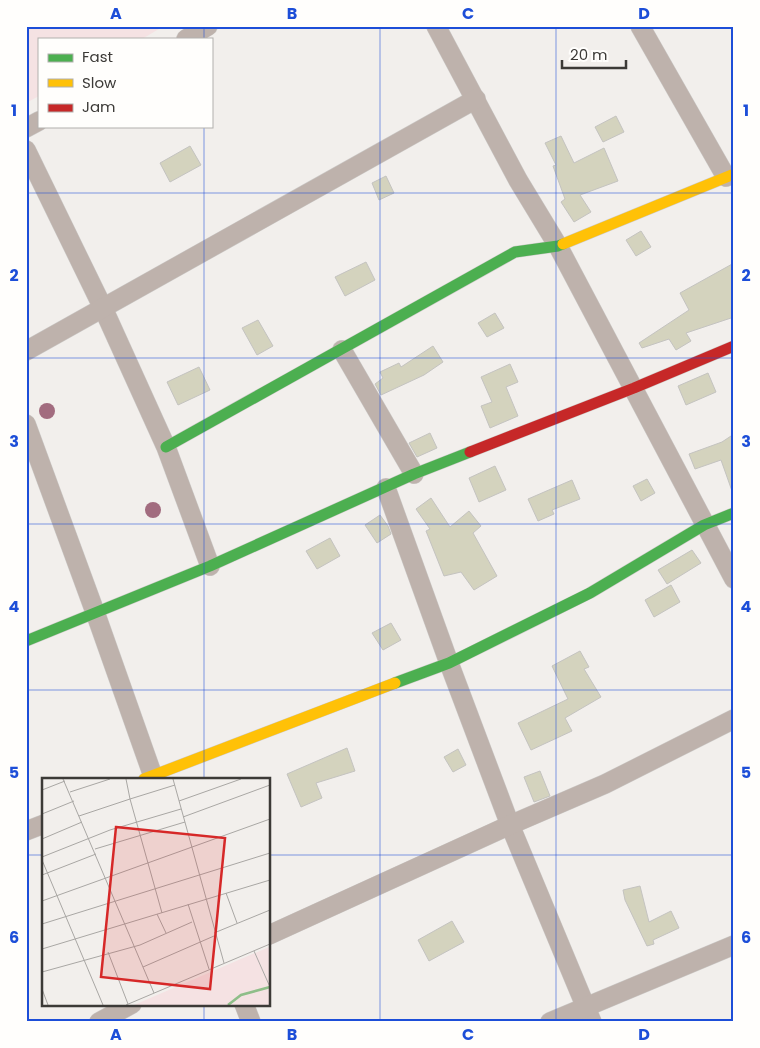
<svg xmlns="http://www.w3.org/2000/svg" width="760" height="1048" viewBox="0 0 760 1048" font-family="Poppins,sans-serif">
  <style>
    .green { fill: #f5e2e3 }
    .building { fill: #d4d3be; stroke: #c4c3c0 }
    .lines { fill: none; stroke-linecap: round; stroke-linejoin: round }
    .street-casing { stroke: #cdcbc9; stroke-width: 20 }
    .fast-casing { stroke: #cdcbc9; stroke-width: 12 }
    .slow-casing { stroke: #cdcbc9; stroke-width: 12 }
    .jam-casing { stroke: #cdcbc9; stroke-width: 12 }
    .street { stroke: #beb2ac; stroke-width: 19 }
    .fast { stroke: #4caf50; stroke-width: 11 }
    .slow { stroke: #ffc107; stroke-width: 11 }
    .jam { stroke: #c62828; stroke-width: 11 }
    .tree { fill: #a26c7f }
    .grid { fill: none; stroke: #1d4ed8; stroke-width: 1; stroke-opacity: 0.55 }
    .inset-river { fill: none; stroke: #8fbe89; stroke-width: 2.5 }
    .inset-road { fill: none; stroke: #a9a7a4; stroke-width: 1 }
    .view { fill: #d62828; fill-opacity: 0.15; stroke: #d62828; stroke-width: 2.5 }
    .inset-edge { fill: none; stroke: #3c3a37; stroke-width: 2.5 }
    .neatline { fill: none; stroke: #1d4ed8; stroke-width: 2 }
    .grid-label { font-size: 16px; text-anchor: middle; font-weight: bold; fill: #1d4ed8 }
  </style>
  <rect width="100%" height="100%" fill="#f2efec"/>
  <path class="green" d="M26 26H164L142 39H39V96L26 103Z"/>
  <g class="building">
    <path d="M616 116 624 132 603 142 595 127Z"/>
    <path d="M561 136 574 163 604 148 618 181 580 195 591 212 574 222 561 202 565 199 553 166 556 165 545 143Z"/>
    <path d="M190 146 201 165 170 182 160 163Z"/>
    <path d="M386 176 394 193 379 200 372 183Z"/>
    <path d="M641 231 651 247 636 256 626 240Z"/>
    <path d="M366 262 375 280 345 296 335 277Z"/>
    <path d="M734 263V317L686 333 691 341 676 350 669 339 642 348 639 343 689 310 680 293Z"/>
    <path d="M495 313 504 328 487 337 478 323Z"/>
    <path d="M258 320 273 346 257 355 242 328Z"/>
    <path d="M433 346 443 362 424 375 381 395 375 384 383 378 380 372 399 363 401 367Z"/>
    <path d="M510 364 518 382 506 387 518 416 490 428 481 406 492 402 481 377Z"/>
    <path d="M199 367 210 390 178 405 167 382Z"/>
    <path d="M708 373 716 392 686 405 678 386Z"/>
    <path d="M430 433 437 448 417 457 409 443Z"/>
    <path d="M734 434V491H732L721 460 695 469 689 454 722 442Z"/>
    <path d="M495 466 506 490 479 502 469 478Z"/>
    <path d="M647 479 655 493 641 501 633 486Z"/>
    <path d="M572 480 580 499 552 510 554 514 538 521 528 499Z"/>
    <path d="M431 498 450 527 469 511 481 526 473 533 497 576 474 590 461 572 444 576 426 531 430 529 416 509Z"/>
    <path d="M380 515 388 526 391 534 377 543 365 525Z"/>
    <path d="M330 538 340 556 317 569 306 551Z"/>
    <path d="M692 550 701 563 667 584 658 570Z"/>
    <path d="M671 585 680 602 654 617 645 600Z"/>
    <path d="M391 623 401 640 383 650 372 633Z"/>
    <path d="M580 651 589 667 584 669 601 697 565 718 572 731 531 750 518 723 568 699 552 666Z"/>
    <path d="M347 748 355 771 316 783 322 798 301 807 287 774Z"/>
    <path d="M458 749 466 765 453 772 444 757Z"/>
    <path d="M540 771 550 796 534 802 524 777Z"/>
    <path d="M640 886 649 922 671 911 679 928 653 940 654 944 647 946 625 900 623 890Z"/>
    <path d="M452 921 464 942 429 961 418 940Z"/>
  </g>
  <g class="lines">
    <defs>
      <g id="street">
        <path d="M436 26 518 180 558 246 734 579"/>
        <path d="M640 26 726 177"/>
        <path d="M186 39 208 26"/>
        <path d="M26 128 39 121"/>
        <path d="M26 150 103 308 166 447 210 566"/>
        <path d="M342 350 414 474"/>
        <path d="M26 351 476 99"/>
        <path d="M26 424 95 612 154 779"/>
        <path d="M386 488 449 663 510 825 592 1022"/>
        <path d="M26 831 44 824"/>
        <path d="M269 935 510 825 605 784 734 719"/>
        <path d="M244 1004 251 1022"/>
        <path d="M99 1022 132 1004"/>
        <path d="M550 1022 734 945"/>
      </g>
      <g id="fast">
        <path d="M166 447 515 252 558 246 563 244"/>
        <path d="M26 641 210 566 414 474 470 452"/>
        <path d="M395 683 449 663 590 593 704 525 734 513"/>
      </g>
      <g id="slow">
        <path d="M563 244 734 174"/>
        <path d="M144 779 395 683"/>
      </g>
      <path id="jam" d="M470 452 634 388 734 346"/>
    </defs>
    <use href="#street" class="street-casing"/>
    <use href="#fast" class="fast-casing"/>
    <use href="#slow" class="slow-casing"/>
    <use href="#jam" class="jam-casing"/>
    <use href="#street" class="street"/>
    <use href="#fast" class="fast"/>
    <use href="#slow" class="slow"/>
    <use href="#jam" class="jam"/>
  </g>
  <g class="tree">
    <circle cx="47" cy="411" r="8"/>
    <circle cx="153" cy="510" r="8"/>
  </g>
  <path class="grid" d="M204 26V39M380 26V1022M556 26V1022M204 126V779M26 193H734M26 358H734M26 524H734M26 690H734M26 855H44M269 855H734M204 1004V1022"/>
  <g transform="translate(42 778)">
    <rect width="228" height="228" fill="#f2efec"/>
    <path d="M227 169V227H92Z" fill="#f5e2e3"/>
    <path class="inset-river" d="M186 227 199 217 228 209"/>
    <path class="inset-road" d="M21 1 112 215M84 1 88 21 133 7M131 1 182 185M0 12 23 3M28 14 68 1M137 23 199 1M0 36 32 23M37 38 88 21 120 135M141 39 228 7M0 61 40 44M53 71 143 44M0 79 68 52 139 31M0 82 61 227M0 97 54 76M184 115 195 145M0 123 228 41M146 126 167 191M115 136 124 155M0 146 228 75M172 155 228 132M0 171 228 102M212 173 228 209M66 174 86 226M101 189 172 158M0 194 98 167 150 144M0 211 6 227M84 227 228 166"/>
    <path class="view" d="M74 49 183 60 168 211 59 199Z"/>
    <rect width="228" height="228" class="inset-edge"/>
  </g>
  <rect width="760" height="1048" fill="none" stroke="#fffefc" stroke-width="55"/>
  <rect x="38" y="38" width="175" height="90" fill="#fffefc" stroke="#b1b0ad"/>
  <rect x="48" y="54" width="25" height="8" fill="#4caf50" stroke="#b1b0ad"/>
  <text x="82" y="62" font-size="15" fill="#3c3a37">Fast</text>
  <rect x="48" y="79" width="25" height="8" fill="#ffc107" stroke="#b1b0ad"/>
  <text x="82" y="88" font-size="15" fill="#3c3a37">Slow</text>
  <rect x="48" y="104" width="25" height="8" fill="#c62828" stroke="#b1b0ad"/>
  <text x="82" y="112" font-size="15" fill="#3c3a37">Jam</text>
  <path d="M562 60v8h64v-8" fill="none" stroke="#3c3a37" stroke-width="2.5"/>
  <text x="570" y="60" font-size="15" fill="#3c3a37" stroke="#fffefc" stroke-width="4" paint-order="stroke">20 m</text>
  <rect x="28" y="28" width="704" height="992" class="neatline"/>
  <g class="grid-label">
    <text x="116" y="19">A</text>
    <text x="292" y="19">B</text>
    <text x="468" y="19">C</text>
    <text x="644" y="19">D</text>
    <text x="14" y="116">1</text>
    <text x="746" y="116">1</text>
    <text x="14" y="281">2</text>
    <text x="746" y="281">2</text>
    <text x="14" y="447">3</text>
    <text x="746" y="447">3</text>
    <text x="14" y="612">4</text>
    <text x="746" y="612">4</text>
    <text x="14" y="778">5</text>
    <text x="746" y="778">5</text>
    <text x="14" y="943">6</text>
    <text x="746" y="943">6</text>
    <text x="116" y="1040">A</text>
    <text x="292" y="1040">B</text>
    <text x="468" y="1040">C</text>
    <text x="644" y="1040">D</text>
  </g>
</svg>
